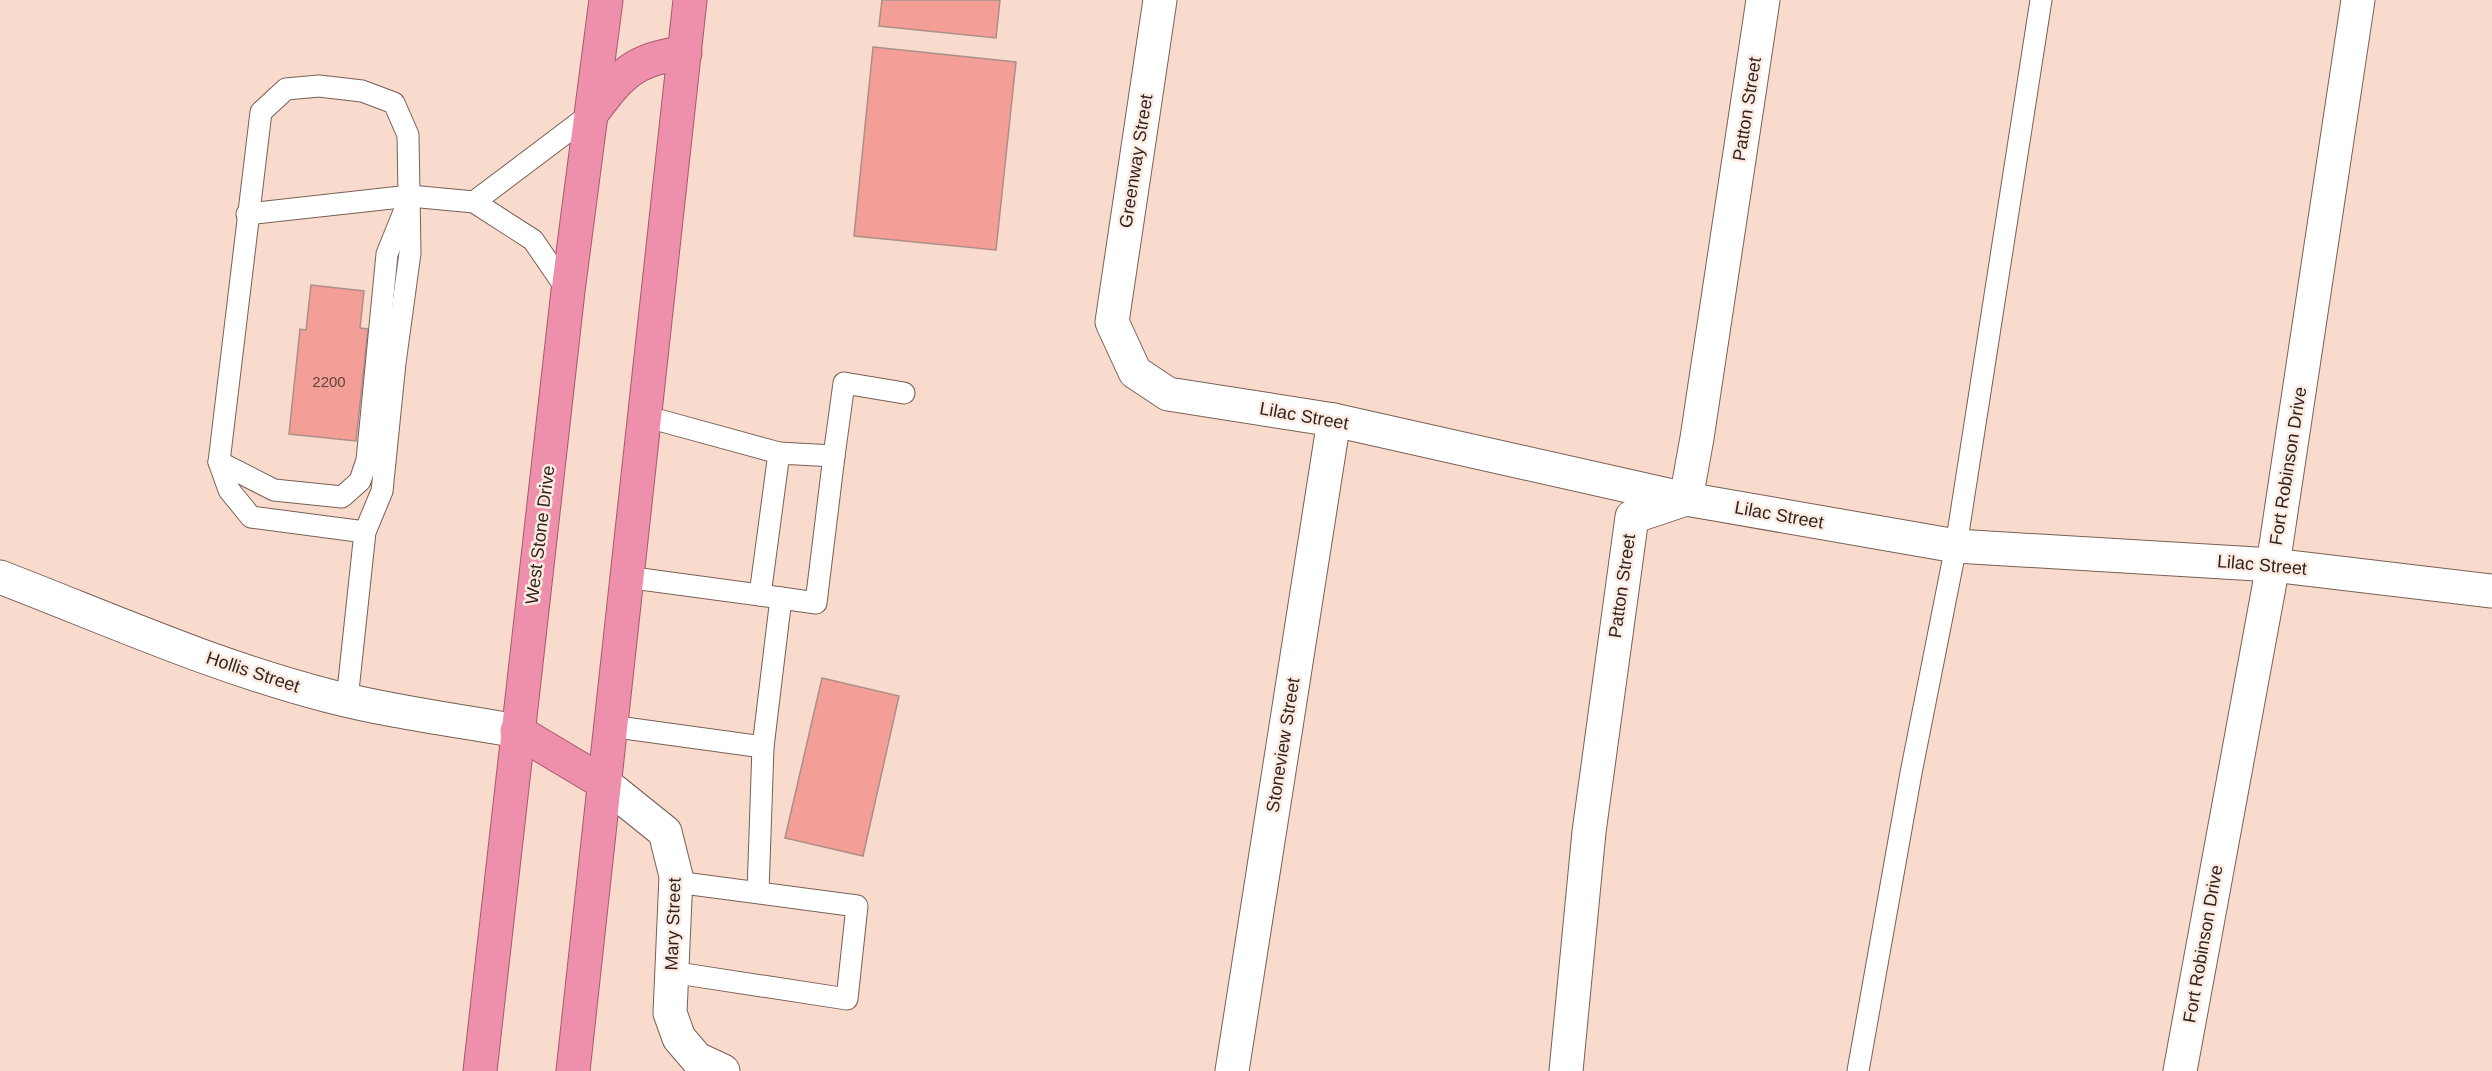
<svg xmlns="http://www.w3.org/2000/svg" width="2492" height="1071" viewBox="0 0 2492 1071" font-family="Helvetica,sans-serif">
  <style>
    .building { fill: #f39f98; stroke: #ad8e8a; stroke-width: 1.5 }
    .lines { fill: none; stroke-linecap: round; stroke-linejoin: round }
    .service-casing { stroke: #796054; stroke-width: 23 }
    .minor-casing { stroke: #796054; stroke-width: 35 }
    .trunk-casing { stroke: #a8596e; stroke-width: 35 }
    .service { stroke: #fff; stroke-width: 21 }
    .minor { stroke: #fff; stroke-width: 33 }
    .trunk { stroke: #ee90ac; stroke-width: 33 }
    .labels { text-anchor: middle; stroke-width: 5; stroke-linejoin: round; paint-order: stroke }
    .number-label { font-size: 15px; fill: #60433d }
    .street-label { font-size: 18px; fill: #2f241f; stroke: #fdebe2 }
  </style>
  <rect width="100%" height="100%" fill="#f8dbcd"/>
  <g class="building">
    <path d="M882 0H1000L996 38 879 26Z"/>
    <path d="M873 47 1016 62 996 250 854 236Z"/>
    <path d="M311 285 364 291 360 328 368 329 356 441 289 434 300 329 306 330Z"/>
    <path d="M822 678 899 696 863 856 785 838Z"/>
  </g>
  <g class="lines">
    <defs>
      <g id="service">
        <path d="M474 202 592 113"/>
        <path d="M247 214 410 196 474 202 533 240 568 291"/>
        <path d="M644 416 779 453"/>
        <path d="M834 456 844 383 904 393"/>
        <path d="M219 462 274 490 342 497 360 481 367 460 387 254 406 207"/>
        <path d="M760 595 779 453 834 456 816 603 781 598"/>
        <path d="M347 700 365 532 251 517 229 490 219 462 261 112 286 89 319 86 362 91 394 103 408 135 410 253 395 363 382 491 365 532"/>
        <path d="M610 726 763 747 781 598 626 577"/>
        <path d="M758 892 763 747"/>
        <path d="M671 972 847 999 857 906 676 882"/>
        <path d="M1858 1071 1911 773 1956 546 2041 0"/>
      </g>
      <g id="minor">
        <path d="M1160 0 1112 322 1135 372 1168 394 1334 420 1686 499 1956 546 2273 565 2492 591"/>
        <path d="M0 577C109 619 216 667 329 696 391 712 455 720 517 731"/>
        <path d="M604 783 665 832 676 876 670 1013 679 1038 697 1059 723 1071"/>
        <path d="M1232 1071 1334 420"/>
        <path d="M1566 1071 1589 832 1632 517 1686 499 1697 438 1763 0"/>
        <path d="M2180 1071 2273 565 2358 0"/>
      </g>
      <g id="trunk">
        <path d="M592 113C621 74 635 58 685 53"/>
        <path d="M517 731 604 783"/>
        <path d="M480 1071 568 291 606 0"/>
        <path d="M573 1071 690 0"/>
      </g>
    </defs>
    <use href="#service" class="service-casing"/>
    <use href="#minor" class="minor-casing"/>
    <use href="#trunk" class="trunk-casing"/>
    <use href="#service" class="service"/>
    <use href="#minor" class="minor"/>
    <use href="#trunk" class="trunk"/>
  </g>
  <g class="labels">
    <g class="number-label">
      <text x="329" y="387">2200</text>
    </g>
    <g class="street-label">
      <text transform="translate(1747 109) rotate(-81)" y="6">Patton Street</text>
      <text transform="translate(1136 161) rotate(-81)" y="6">Greenway Street</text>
      <text transform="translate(1304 416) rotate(10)" y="6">Lilac Street</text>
      <text transform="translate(2288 466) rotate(-81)" y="6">Fort Robinson Drive</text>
      <text transform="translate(1779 515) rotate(10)" y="6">Lilac Street</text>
      <text transform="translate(540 535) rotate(-83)" y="6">West Stone Drive</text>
      <text transform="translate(2262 565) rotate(5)" y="6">Lilac Street</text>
      <text transform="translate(1622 586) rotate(-82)" y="6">Patton Street</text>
      <text transform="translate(253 672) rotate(18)" y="6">Hollis Street</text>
      <text transform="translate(1283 745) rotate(-81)" y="6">Stoneview Street</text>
      <text transform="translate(673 924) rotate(-88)" y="6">Mary Street</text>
      <text transform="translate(2203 944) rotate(-80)" y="6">Fort Robinson Drive</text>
    </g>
  </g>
</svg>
